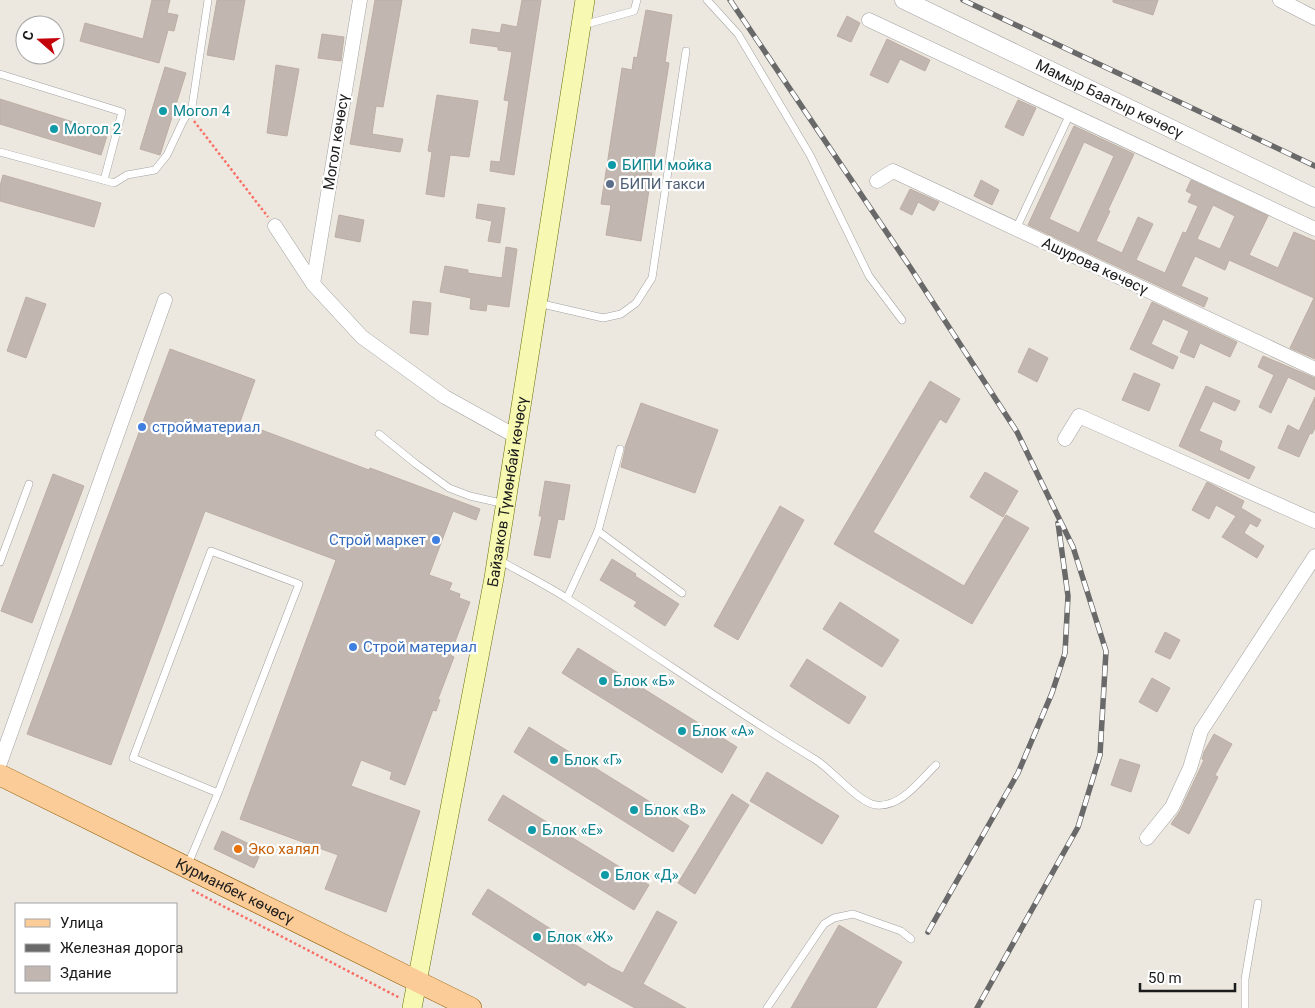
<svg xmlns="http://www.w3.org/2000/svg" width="1315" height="1008" viewBox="0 0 1315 1008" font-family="Roboto,sans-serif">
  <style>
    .building { fill: #c1b7b0; stroke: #beaea3; fill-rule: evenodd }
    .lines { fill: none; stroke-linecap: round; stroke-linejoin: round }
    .service-casing { stroke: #a2a2a2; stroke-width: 8 }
    .minor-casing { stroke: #a2a2a2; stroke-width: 15 }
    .tertiary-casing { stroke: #a2a2a2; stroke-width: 19 }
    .secondary-casing { stroke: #666e05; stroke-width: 20 }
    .primary-casing { stroke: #905c01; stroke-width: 22 }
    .path { stroke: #f86f65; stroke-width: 2.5; stroke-dasharray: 2.5 2.5; stroke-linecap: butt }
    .service { stroke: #fff; stroke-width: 7 }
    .minor { stroke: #fff; stroke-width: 14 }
    .tertiary { stroke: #fff; stroke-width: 18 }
    .secondary { stroke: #f7f8b2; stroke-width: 19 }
    .primary { stroke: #fbcc97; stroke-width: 21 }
    .rail-casing { stroke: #696969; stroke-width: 5.5 }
    .rail { stroke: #fff; stroke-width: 4; stroke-dasharray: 11; stroke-linecap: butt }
    .culture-dot { fill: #0f9aa8; stroke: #fff; stroke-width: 2 }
    .service-dot { fill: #5c6f8a; stroke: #fff; stroke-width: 2 }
    .shop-dot { fill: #3f7fe0; stroke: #fff; stroke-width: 2 }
    .food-dot { fill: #e8710a; stroke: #fff; stroke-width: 2 }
    .labels { text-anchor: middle; stroke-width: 4.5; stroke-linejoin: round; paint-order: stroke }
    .street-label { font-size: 15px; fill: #1b1b1b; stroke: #fff }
    .culture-label { font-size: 15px; fill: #0d838f; stroke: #fff; text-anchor: start }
    .service-label { font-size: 15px; fill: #4e5e75; stroke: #fff; text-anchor: start }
    .shop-label { font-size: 15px; fill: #366cbe; stroke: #fff; text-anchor: start }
    .food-label { font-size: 15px; fill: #c56008; stroke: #fff; text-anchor: start }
  </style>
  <rect width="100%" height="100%" fill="#ece8e0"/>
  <g class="building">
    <path d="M152 0H170L167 13 178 15 174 31 168 30 159 63 80 41 85 23 143 39Z"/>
    <path d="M217 0H245L234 60 207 55Z"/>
    <path d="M375 0H402L383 107 376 106 372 134 403 139 400 152 350 144Z"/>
    <path d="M522 0H541L514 175 490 171 491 161 500 162 509 101 504 100 512 52 498 50V47L470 43 472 29 500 33 502 24 517 27Z"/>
    <path d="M1113 0H1158L1153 15 1113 2Z"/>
    <path d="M646 10 672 15 665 62 669 63 641 241 606 235 611 205 601 204 622 68 632 70 634 57 637 58Z"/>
    <path d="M847 16 860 23 851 42 837 36Z"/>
    <path d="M322 34 344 37 341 61 318 58Z"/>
    <path d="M887 39 930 60 925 71 900 59 888 83 870 75Z"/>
    <path d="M276 65 299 69 287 136 267 133Z"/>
    <path d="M165 67 186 73 160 155 140 149Z"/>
    <path d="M437 95 478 101 469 157 450 155 444 197 426 194 432 152 428 151Z"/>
    <path d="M0 99 108 133 101 155 0 124Z"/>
    <path d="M1018 100 1036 108 1023 136 1005 127Z"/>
    <path d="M1074 126 1134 154 1108 210 1110 211 1096 241 1122 253 1138 217 1153 224 1136 260 1165 273 1183 232 1186 233 1198 206 1188 202 1192 194 1186 191 1191 180 1268 216 1249 255 1278 268 1294 232 1315 241V359L1290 348 1314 298 1229 260 1225 270 1195 256 1181 286 1208 298 1204 307 1028 225ZM1084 142 1114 156 1079 233 1049 219ZM1213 205 1235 216 1220 249 1197 239Z"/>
    <path d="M3 175 101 203 94 227 0 201V186Z"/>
    <path d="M981 180 999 190 992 205 974 196Z"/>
    <path d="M910 189 939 202 934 211 918 202 912 215 900 209Z"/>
    <path d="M478 204 505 208 500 243 488 241 492 221 476 218Z"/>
    <path d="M339 215 364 220 360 242 335 237Z"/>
    <path d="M506 247 517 249 509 307 487 304 486 311 470 309 471 298 440 292 445 266 468 270V273L502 278Z"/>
    <path d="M26 297 46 304 26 358 7 351Z"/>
    <path d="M413 301 431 303 428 335 410 333Z"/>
    <path d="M1152 302 1237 342 1230 357 1200 343 1194 358 1180 352 1189 331 1163 319 1151 344 1178 357 1173 369 1130 349Z"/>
    <path d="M1029 348 1048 358 1037 382 1018 372Z"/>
    <path d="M170 349 255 380 240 422 369 470 370 468 480 509 476 520 453 511 429 575 452 583 449 590 460 594 459 598 470 602 450 655 454 657 438 699 440 700 436 711 433 710 405 785 390 779 392 772 361 760 351 786 420 811 386 912 325 889 338 855 240 819 336 560 205 511 111 765 27 734Z"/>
    <path d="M1263 356 1315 378V390L1288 377 1271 413 1259 407 1274 375 1258 367Z"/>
    <path d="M1134 373 1160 384 1149 411 1122 400Z"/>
    <path d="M930 381 960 399 946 423 940 419 873 532 964 586 1006 515 1029 528 972 624 834 544Z"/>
    <path d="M1206 386 1240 401 1235 411 1213 401 1199 431 1222 441 1219 450 1255 467 1249 479 1179 446Z"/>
    <path d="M1315 397V428L1312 434 1310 433 1299 457 1278 448 1288 425 1299 431Z"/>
    <path d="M641 403 718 430 695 493 621 467 625 450V447Z"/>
    <path d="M985 472 1018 491 1003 517 970 497Z"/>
    <path d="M53 474 84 486 32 623 1 611Z"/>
    <path d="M545 481 570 485 564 520 558 519 550 558 534 555 542 516H539Z"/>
    <path d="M1207 482 1244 501 1241 508 1261 520 1257 527 1250 523 1244 533 1264 546 1257 558 1222 537 1236 516 1216 505 1209 519 1192 510Z"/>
    <path d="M780 506 804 520 738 640 714 626Z"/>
    <path d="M612 559 636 574 635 576 679 604 665 626 634 606 637 602 600 580Z"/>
    <path d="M840 602 899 640 882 667 823 629Z"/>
    <path d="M1165 632 1180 640 1170 659 1155 652Z"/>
    <path d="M578 648 737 747 722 773 562 673Z"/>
    <path d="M807 659 866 697 849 724 790 686Z"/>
    <path d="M1152 678 1170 688 1157 712 1139 702Z"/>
    <path d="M529 727 689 826 673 852 514 752Z"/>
    <path d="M1214 734 1232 744 1215 775 1218 777 1189 834 1171 824 1180 811 1204 760 1202 759 1204 752Z"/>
    <path d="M1120 759 1140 765 1131 792 1111 785Z"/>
    <path d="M767 772 839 816 822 844 750 801Z"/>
    <path d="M732 794 749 805 695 894 678 883Z"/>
    <path d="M503 795 649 885 634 910 488 820Z"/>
    <path d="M222 831 262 850 254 868 214 849Z"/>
    <path d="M488 889 612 968 623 973 657 911 677 922 643 984 686 1008H635L588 982 585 986 472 914Z"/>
    <path d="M839 925 902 962 876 1008H791Z"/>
  </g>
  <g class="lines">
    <defs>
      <g id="service">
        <path d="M707 0 738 34 810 155 869 276 902 320"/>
        <path d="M583 25 634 11 637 0"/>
        <path d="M0 74 122 112 104 180"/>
        <path d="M0 152 114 183 127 175 155 170 167 155 183 121 192 107 208 0"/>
        <path d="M1016 229 1070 114"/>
        <path d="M538 303 603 318 621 314 636 303 652 278 686 51"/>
        <path d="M379 434 416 464 449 488 470 496 505 504"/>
        <path d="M598 531 682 593"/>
        <path d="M499 560C522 573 546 585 568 599 652 652 731 709 816 760 832 770 859 803 876 805 901 808 920 780 936 765"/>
        <path d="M0 562 29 484"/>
        <path d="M567 598 598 531 620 449"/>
        <path d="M188 864 218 793 299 584 211 551 133 758 218 793"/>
        <path d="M767 1008 824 924 834 918 853 914 901 931 911 939"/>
        <path d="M1245 1008V979L1258 903"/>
      </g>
      <g id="minor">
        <path d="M1280 0 1315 18"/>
        <path d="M869 20 1315 229"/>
        <path d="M877 181 893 171 1315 369"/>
        <path d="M275 226 313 284 362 337 445 397 517 437"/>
        <path d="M313 284 360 0"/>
        <path d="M1065 439 1079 416 1315 521"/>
        <path d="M0 763 165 300"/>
        <path d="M1147 838 1172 807 1190 768 1201 731 1315 556"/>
      </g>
      <g id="tertiary">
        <path id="s1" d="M904 0 1315 198"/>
      </g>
      <g id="secondary">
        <path id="s2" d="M412 1008 494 578 585 0"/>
      </g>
      <g id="primary">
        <path id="s3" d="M0 775 471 1008"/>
      </g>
    </defs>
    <use href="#service" class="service-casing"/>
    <use href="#minor" class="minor-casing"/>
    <use href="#tertiary" class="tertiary-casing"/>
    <use href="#secondary" class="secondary-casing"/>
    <use href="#primary" class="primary-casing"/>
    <g class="path">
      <path d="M194 121 268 217"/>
      <path d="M192 890 400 998"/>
    </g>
    <use href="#service" class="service"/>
    <use href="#minor" class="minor"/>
    <use href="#tertiary" class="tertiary"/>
    <use href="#secondary" class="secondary"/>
    <use href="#primary" class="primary"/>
    <defs>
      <g id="rail">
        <path d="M730 0 910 267 1017 432 1073 547 1106 651 1100 755 1078 827 977 1008"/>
        <path d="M963 0 1315 166"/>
        <path d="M928 932 1018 773 1052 693 1065 653 1068 596 1058 523"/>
      </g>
    </defs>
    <use href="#rail" class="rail-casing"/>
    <use href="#rail" class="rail"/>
  </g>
  <g class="culture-dot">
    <circle cx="163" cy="111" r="5"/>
    <circle cx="54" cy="129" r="5"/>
    <circle cx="612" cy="165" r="5"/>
    <circle cx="603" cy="681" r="5"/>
    <circle cx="682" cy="731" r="5"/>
    <circle cx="554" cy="760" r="5"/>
    <circle cx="634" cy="810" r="5"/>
    <circle cx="532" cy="830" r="5"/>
    <circle cx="605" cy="875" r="5"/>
    <circle cx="537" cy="937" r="5"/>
  </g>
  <circle class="service-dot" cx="610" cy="184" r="5"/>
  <g class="shop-dot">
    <circle cx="142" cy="427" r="5"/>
    <circle cx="436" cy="540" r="5"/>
    <circle cx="353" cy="647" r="5"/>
  </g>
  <circle class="food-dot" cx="238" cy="849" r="5"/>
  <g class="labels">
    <g class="street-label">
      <text dy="5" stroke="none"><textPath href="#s1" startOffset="228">Мамыр Баатыр көчөсү</textPath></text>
      <text transform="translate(336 142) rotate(-81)" y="5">Могол көчөсү</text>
      <text transform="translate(1095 266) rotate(25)" y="5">Ашурова көчөсү</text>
      <text dy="5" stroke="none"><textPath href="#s2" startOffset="525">Байзаков Түмөнбай көчөсү</textPath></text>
      <text dy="5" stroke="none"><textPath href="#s3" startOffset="262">Курманбек көчөсү</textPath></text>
    </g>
    <g class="culture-label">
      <text x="173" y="116">Могол 4</text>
      <text x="64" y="134">Могол 2</text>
      <text x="622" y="170">БИПИ мойка</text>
      <text x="613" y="686">Блок «Б»</text>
      <text x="692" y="736">Блок «А»</text>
      <text x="564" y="765">Блок «Г»</text>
      <text x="644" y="815">Блок «В»</text>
      <text x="542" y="835">Блок «Е»</text>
      <text x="615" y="880">Блок «Д»</text>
      <text x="547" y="942">Блок «Ж»</text>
    </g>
    <g class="service-label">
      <text x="620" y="189">БИПИ такси</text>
    </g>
    <g class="shop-label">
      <text x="152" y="432">стройматериал</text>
      <text x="426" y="545" text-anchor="end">Строй маркет</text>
      <text x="363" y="652">Строй материал</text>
    </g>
    <g class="food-label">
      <text x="248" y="854">Эко халял</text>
    </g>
  </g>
  <rect x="15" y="903" width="162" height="90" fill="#ffffff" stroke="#a4a4a4"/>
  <rect x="25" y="919" width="25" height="8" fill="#fbcc97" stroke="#a4a4a4"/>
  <text x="60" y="928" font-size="15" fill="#1b1b1b">Улица</text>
  <rect x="25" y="944" width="25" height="8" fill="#696969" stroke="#a4a4a4"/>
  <text x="60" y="953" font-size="15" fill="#1b1b1b">Железная дорога</text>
  <rect x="25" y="966" width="25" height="15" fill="#c1b7b0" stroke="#a4a4a4"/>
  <text x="60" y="978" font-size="15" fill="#1b1b1b">Здание</text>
  <g transform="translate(40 40) rotate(290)"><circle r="24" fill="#ffffff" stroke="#a4a4a4"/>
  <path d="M0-4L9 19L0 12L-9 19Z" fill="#c30209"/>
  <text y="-8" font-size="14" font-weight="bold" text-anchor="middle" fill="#1b1b1b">С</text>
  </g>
  <path d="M1140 983v8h95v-8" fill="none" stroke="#1b1b1b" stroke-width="2.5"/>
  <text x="1148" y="983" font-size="15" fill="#1b1b1b" stroke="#ffffff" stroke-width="4" paint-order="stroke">50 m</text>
</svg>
